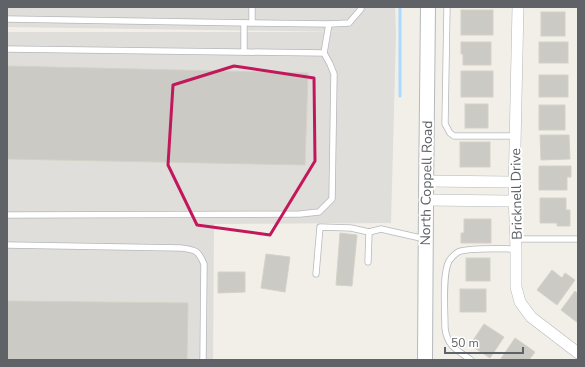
<svg xmlns="http://www.w3.org/2000/svg" width="585" height="367" viewBox="0 0 585 367" font-family="'Nunito Sans',sans-serif">
  <style>
    .industrial { fill: #e0deda }
    .lines { fill: none; stroke-linecap: round; stroke-linejoin: round }
    .stream { stroke: #aadaff; stroke-width: 3 }
    .building { fill: #cccac5; stroke: #d6d1c6 }
    .service-casing { stroke: #b5b8bc; stroke-width: 7 }
    .minor-casing { stroke: #b5b8bc; stroke-width: 12 }
    .tertiary-casing { stroke: #b5b8bc; stroke-width: 16 }
    .service { stroke: #fff; stroke-width: 5.5 }
    .minor { stroke: #fff; stroke-width: 11 }
    .tertiary { stroke: #fff; stroke-width: 14 }
    .marked { fill: none; stroke: #c2185b; stroke-width: 3; stroke-linejoin: round }
    .labels { text-anchor: middle; stroke-width: 4; stroke-linejoin: round; paint-order: stroke }
    .street-label { font-size: 14px; fill: #5f6368; stroke: #fff }
  </style>
  <rect width="100%" height="100%" fill="#f1efe8"/>
  <path class="industrial" d="M7 7H395L396 33 391 223 214 224 213 360H7V32H348L7 27Z"/>
  <g class="lines">
    <path class="stream" d="M400 96V7"/>
  </g>
  <g class="building">
    <rect x="461" y="10" width="32" height="25"/>
    <rect x="541" y="12" width="24" height="24"/>
    <path d="M461 42H491V65H463V54H461Z"/>
    <rect x="539" y="42" width="29" height="21"/>
    <path d="M7 66 308 73 305 165 7 159Z"/>
    <rect x="461" y="71" width="32" height="26"/>
    <rect x="539" y="75" width="29" height="22"/>
    <rect x="465" y="104" width="23" height="24"/>
    <rect x="539" y="105" width="26" height="25"/>
    <path d="M540 135H569L570 159 541 160Z"/>
    <rect x="460" y="142" width="30" height="25"/>
    <path d="M539 166H571V177H567V190H539Z"/>
    <path d="M540 198H566V210H570V226H557V223H540Z"/>
    <path d="M464 219H491V243H461V233H464Z"/>
    <path d="M340 233 357 235 352 286 336 285Z"/>
    <path d="M266 254 290 257 285 292 261 288Z"/>
    <rect x="466" y="258" width="24" height="23"/>
    <path d="M552 270 562 278 565 273 575 280 557 305 537 290Z"/>
    <path d="M218 272H245V292L218 293Z"/>
    <rect x="460" y="289" width="26" height="23"/>
    <path d="M575 291 578 294V323L561 310Z"/>
    <path d="M7 301 188 303 187 360H7Z"/>
    <path d="M484 324 504 337 490 358 470 345Z"/>
    <path d="M515 338 535 352 529 360H500Z"/>
  </g>
  <g class="lines">
    <defs>
      <g id="service">
        <path d="M447 7 445 124 450 133 454 136H515"/>
        <path d="M7 19 252 23 329 24 349 23 361 9V7"/>
        <path d="M244 23V52"/>
        <path d="M252 23V7"/>
        <path d="M7 49 324 53 330 64 334 74 332 199 319 212 300 214 7 215"/>
        <path d="M324 53 329 24"/>
        <path d="M516 239H578"/>
        <path d="M7 245 181 248C196 250 198 250 204 264L203 360"/>
        <path d="M368 262 369 232"/>
        <path d="M316 274 320 227 351 228 369 232 381 229 425 239"/>
        <path d="M471 360C457 350 447 346 445 328 445 311 442 274 449 261 451 258 455 254 458 252 468 247 503 249 516 249"/>
      </g>
      <g id="minor">
        <path d="M518 7 514 192 516 249V287L520 302 531 317 578 353"/>
        <path d="M426 181 515 182"/>
        <path d="M426 200 515 201"/>
      </g>
      <path id="tertiary" d="M425 360C425 242 427 125 428 7"/>
    </defs>
    <use href="#service" class="service-casing"/>
    <use href="#minor" class="minor-casing"/>
    <use href="#tertiary" class="tertiary-casing"/>
    <use href="#service" class="service"/>
    <use href="#minor" class="minor"/>
    <use href="#tertiary" class="tertiary"/>
  </g>
  <path class="marked" d="M234 66 314 78 315 161 270 235 197 225 168 165 173 85Z"/>
  <g class="labels">
    <g class="street-label">
      <text transform="translate(426 183) rotate(-89)" y="5">North Coppell Road</text>
      <text transform="translate(516 194) rotate(-91)" y="5">Bricknell Drive</text>
    </g>
  </g>
  <rect width="585" height="367" fill="none" stroke="#5f6368" stroke-width="16"/>
  <path d="M445 347v6h78v-6" fill="none" stroke="#5f6368" stroke-width="2"/>
  <text x="451" y="347" font-size="12" fill="#5f6368" stroke="#ffffff" stroke-width="3" paint-order="stroke">50 m</text>
</svg>
